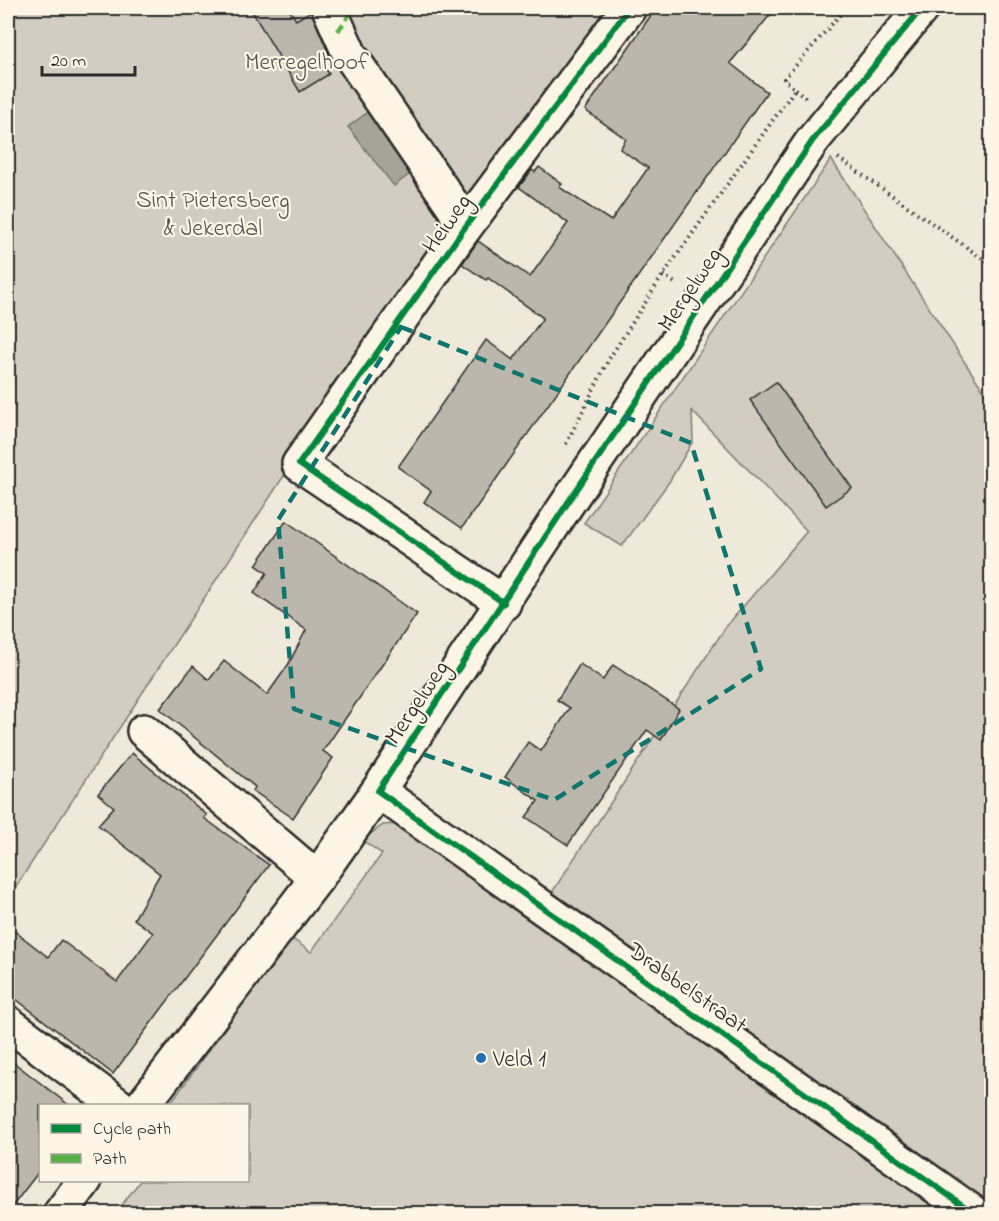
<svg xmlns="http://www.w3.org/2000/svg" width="999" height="1221" viewBox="0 0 999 1221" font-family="'Indie Flower',sans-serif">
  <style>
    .green { fill: #d2cdc0; stroke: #7e7c76; stroke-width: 1.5 }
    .water { fill: #a6a399; stroke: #75736d; stroke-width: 1.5 }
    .building { fill: #bcb7ac; stroke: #2b2b2b; stroke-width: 1.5 }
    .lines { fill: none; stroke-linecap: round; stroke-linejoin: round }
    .minor-casing { stroke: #2b2b2b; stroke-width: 38 }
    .path { stroke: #2b2b2b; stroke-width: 4; stroke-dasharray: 1.5 4.5; stroke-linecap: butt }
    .minor { stroke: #fcf5e5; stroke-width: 33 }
    .quiet { stroke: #56b246; stroke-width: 4.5; stroke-dasharray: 9 4.5; stroke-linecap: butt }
    .cycleway-casing { stroke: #fcf5e5; stroke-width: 10 }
    .cycleway { stroke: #00873e; stroke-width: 6 }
    .marked { fill: none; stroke: #0f766e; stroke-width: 4.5; stroke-dasharray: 12 8; stroke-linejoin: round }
    .poi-dot { fill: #1f6fb2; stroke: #fcf5e5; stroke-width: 2 }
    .labels { text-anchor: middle; stroke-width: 4.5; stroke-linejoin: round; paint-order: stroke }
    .park-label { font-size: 24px; fill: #555450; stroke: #fcf5e5 }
    .street-label { font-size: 24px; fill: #2b2b2b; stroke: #fcf5e5 }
    .poi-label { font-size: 24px; fill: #2b2b2b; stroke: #fcf5e5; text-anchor: start }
  </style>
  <rect width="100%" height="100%" fill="#efe9da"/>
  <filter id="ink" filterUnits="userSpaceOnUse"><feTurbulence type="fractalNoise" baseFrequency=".0167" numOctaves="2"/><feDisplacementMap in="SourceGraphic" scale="12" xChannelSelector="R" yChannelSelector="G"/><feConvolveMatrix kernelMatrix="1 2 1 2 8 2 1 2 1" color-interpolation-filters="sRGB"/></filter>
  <g filter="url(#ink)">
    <g class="green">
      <path d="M8 8H607L501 156 289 468 8 899Z"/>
      <path d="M831 159 991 402V1213L547 900 725 628 807 531 692 411 693 441 669 482 622 546 584 523Z"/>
      <path d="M399 824 960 1214H115L140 1181 248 1180V1106L169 1105 291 938 311 952 382 854 362 840 383 825Z"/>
    </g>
    <path class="water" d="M372 109 418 168 394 186 348 127Z"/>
    <g class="building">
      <path d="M250 8H288L296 20 311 11 330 57 322 62 329 74 300 92Z"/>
      <path d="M656 8H776L730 63 767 92 462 528 424 502 431 491 398 467 486 340 513 360 543 318 488 278 486 280 462 264 478 241 530 277 568 223 519 187 532 170 535 172 539 167 562 184 559 187 611 221 648 168 620 149 626 139 585 110Z"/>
      <path d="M776 382 852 488 826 506 750 400Z"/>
      <path d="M286 521 417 614 323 751 333 758 293 818 253 791 255 787 160 709 193 666 209 680 224 661 267 695 288 665 306 630 254 593 267 573 256 565Z"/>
      <path d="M580 664 603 680 613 665 679 709 661 740 647 730 568 845 526 817 538 801 505 777 528 742 541 751 570 708 557 700Z"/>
      <path d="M132 753 207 815 204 818 269 865 113 1074 8 993V926L48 957 61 940 117 982 153 933 134 919 160 874 98 825 114 807 98 794Z"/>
      <path d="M8 1058 70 1106H40V1170L8 1212Z"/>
    </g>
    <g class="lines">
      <defs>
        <g id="minor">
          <path d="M329 8 350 55 454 207 463 230"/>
          <path d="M504 603 299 464 463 230 629 8"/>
          <path d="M144 731 317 878"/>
          <path d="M378 791 975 1214"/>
          <path d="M8 1023 119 1106"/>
          <path d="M142 1106 317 878 378 791 567 504 813 140 922 8"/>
          <path d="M60 1214 85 1180"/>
        </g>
      </defs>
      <use href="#minor" class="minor-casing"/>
      <g class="path">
        <path d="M795 89 806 98"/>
        <path d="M838 158 992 265"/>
        <path d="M663 275 678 285"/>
        <path d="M566 444 609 359 663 275 795 89 784 79 846 8"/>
      </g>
      <use href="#minor" class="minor"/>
      <path class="quiet" d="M338 31 354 8"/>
      <defs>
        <g id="cycleway">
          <path d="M922 8 813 140 567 504 378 791 975 1214"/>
          <path d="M504 603 299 464 463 230 629 8"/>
        </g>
      </defs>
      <use href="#cycleway" class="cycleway-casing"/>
      <use href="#cycleway" class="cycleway"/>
    </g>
  </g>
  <path class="marked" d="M401 327 691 443 761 669 554 800 294 709 278 520Z"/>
  <circle class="poi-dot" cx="481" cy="1058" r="6"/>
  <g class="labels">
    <g class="park-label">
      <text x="307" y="69">Merregelhoof</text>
      <text x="213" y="207">Sint Pietersberg<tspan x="213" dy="28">&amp; Jekerdal</tspan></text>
    </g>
    <g class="street-label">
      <text transform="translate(446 223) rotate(-54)" y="8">Heiweg</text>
      <text transform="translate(689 289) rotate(-56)" y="8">Mergelweg</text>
      <text transform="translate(416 702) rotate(-56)" y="8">Mergelweg</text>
      <text transform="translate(688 987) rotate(35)" y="8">Drabbelstraat</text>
    </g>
    <g class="poi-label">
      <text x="493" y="1066">Veld 1</text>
    </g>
  </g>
  <rect width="999" height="1221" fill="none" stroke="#fcf5e5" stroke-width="30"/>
  <rect x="15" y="15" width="969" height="1191" fill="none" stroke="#2b2b2b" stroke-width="2" filter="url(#ink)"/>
  <rect x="39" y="1104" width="210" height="78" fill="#fcf5e5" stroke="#a8a49b" stroke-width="1.5"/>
  <rect x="51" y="1124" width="30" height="9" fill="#00873e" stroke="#a8a49b" stroke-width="1.5"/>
  <text x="93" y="1134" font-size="18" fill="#2b2b2b">Cycle path</text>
  <rect x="51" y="1154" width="30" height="9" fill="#56b246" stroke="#a8a49b" stroke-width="1.5"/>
  <text x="93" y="1164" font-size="18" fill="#2b2b2b">Path</text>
  <path d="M42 66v9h93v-9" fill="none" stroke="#2b2b2b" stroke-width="3"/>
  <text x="51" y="66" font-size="18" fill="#2b2b2b" stroke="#fcf5e5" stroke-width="4.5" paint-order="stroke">20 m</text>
</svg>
